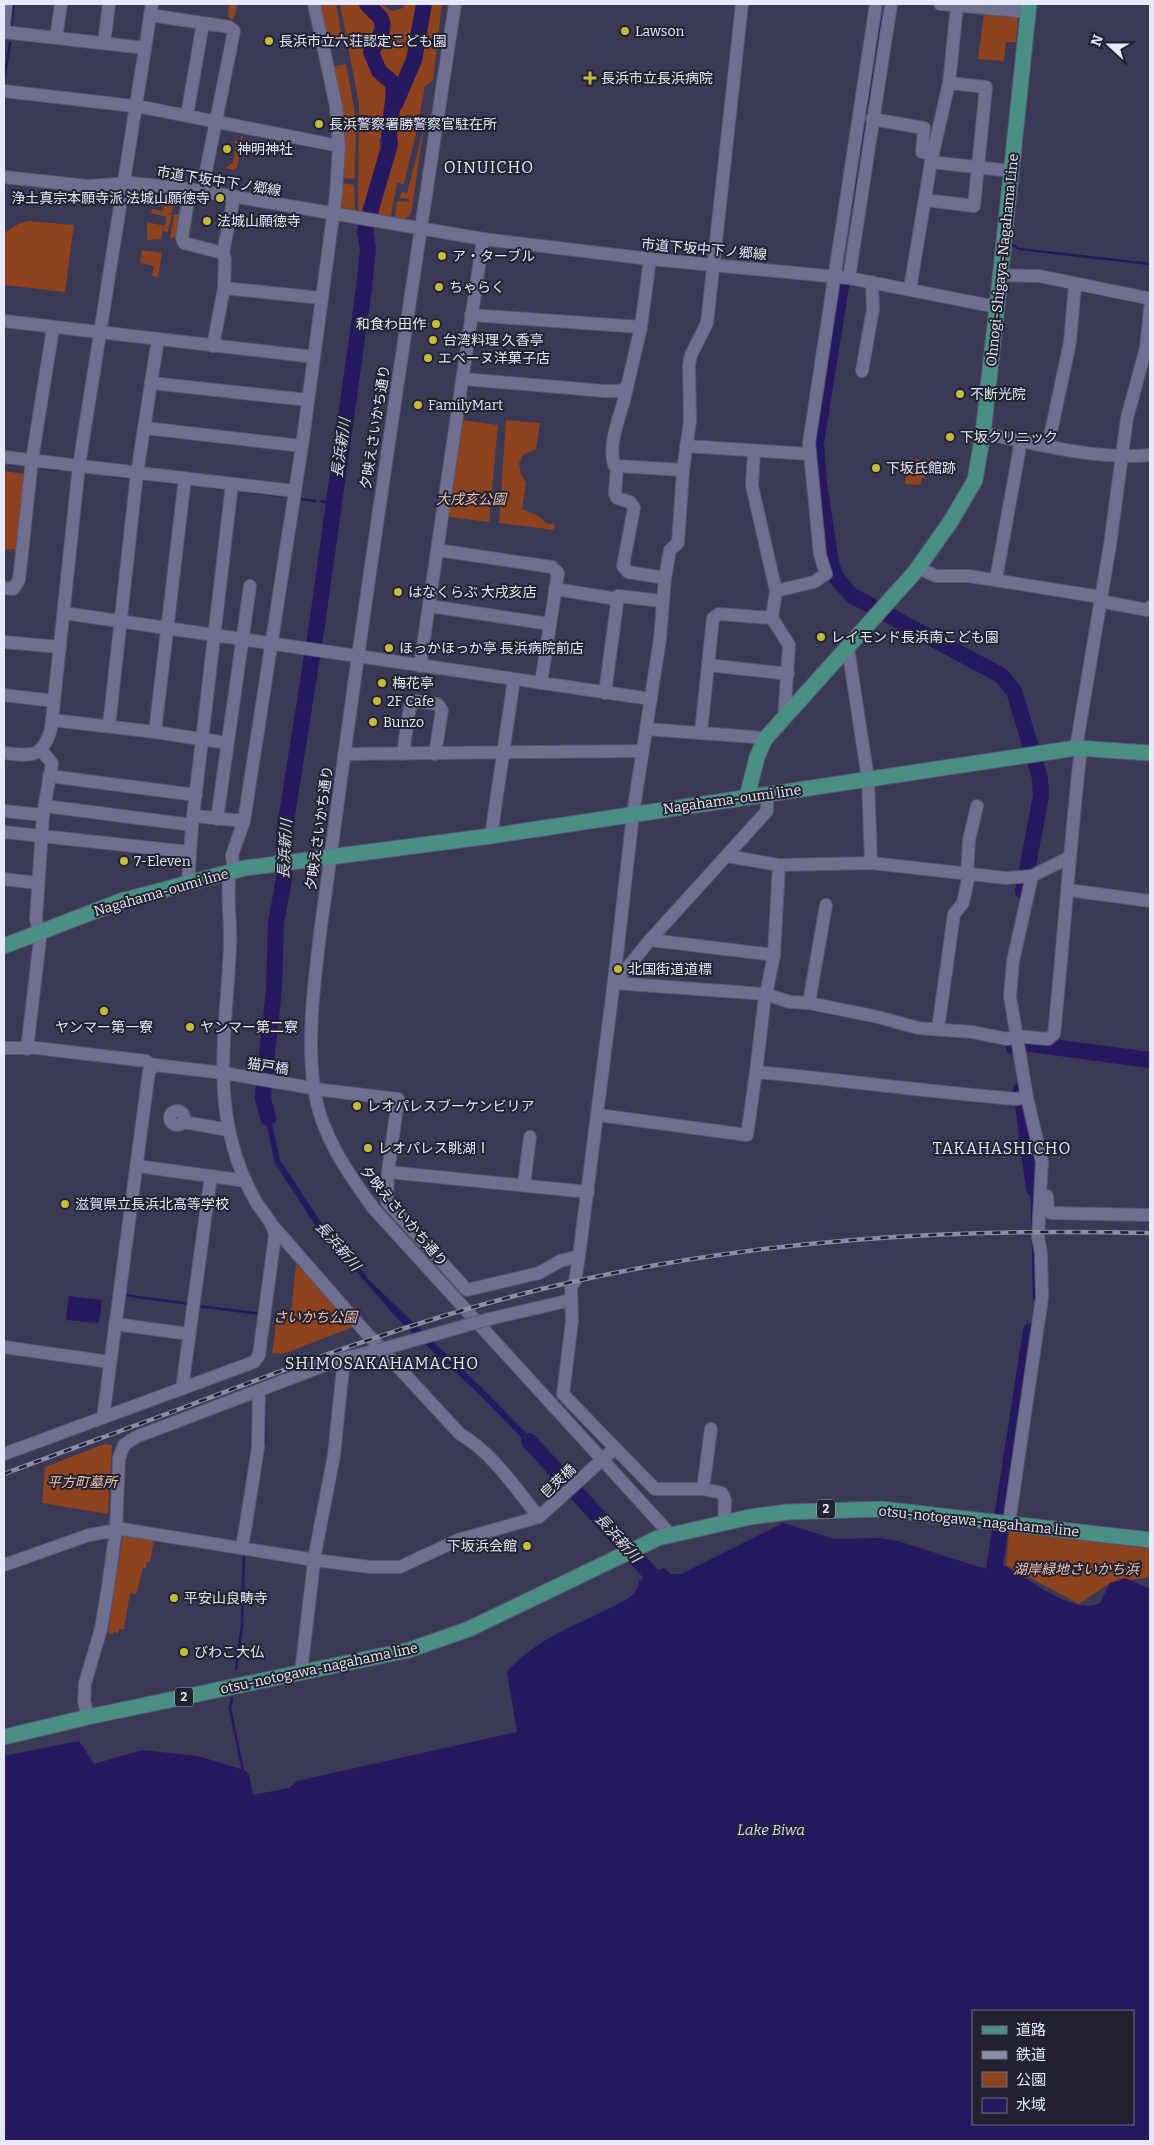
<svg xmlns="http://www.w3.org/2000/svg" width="1154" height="2145" viewBox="0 0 1154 2145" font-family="Bitter,'Noto Sans JP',serif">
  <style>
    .green { fill: #8e421d }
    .water { fill: #261861; fill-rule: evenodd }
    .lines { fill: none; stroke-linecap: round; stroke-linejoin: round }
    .stream { stroke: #261861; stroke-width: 2.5 }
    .river { stroke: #261861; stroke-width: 16 }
    .minor-casing { stroke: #585871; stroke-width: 14 }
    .major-casing { stroke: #585871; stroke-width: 17 }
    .minor { stroke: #6f6f90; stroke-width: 12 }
    .major { stroke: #498f83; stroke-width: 15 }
    .rail-casing { stroke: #8c8ca5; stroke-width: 4.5 }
    .rail { stroke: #222230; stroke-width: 2.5; stroke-dasharray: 8; stroke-linecap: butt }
    .minor-bridge-casing { stroke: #585871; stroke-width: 14; stroke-linecap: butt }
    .minor-bridge { stroke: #6f6f90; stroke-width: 12 }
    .poi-dot { fill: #c6bc3c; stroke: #222230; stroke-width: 2 }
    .labels { text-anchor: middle; stroke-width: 4; stroke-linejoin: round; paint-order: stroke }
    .shield { fill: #222230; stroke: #acadbe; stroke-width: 1 }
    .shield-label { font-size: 12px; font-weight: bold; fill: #e7e8fb }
    .poi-label { font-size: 14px; fill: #e7e8fb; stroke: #222230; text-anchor: start }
    .street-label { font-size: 14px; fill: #e7e8fb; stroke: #222230 }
    .park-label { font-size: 14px; font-style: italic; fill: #f2c3af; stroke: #222230 }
    .water-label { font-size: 15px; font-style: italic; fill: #d9d9ef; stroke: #222230 }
    .quarter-label { font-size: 16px; letter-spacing: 1px; fill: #e7e8fb; stroke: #222230 }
  </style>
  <rect width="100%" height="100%" fill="#3a3956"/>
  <g class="green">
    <path d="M229 4H237L235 15 232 20 228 17Z"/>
    <path d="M319 4H336L342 38 328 40Z"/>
    <path d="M340 4H361L380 21C382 36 367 45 367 59L371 60 378 75 392 85 393 100 390 116 379 141C383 156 383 165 378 180L372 181 369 185 367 212 358 211 359 104Z"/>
    <path d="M371 4H380L392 11 403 8 405 4H423L410 67 397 98 394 81C382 73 368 60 377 45 380 39 385 34 386 27 387 18 376 10 371 4Z"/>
    <path d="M426 4H442L433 80 425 86 417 130 404 184 397 183 391 216 372 213 383 183 389 155 394 146 393 131 396 108 410 82 419 54Z"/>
    <path d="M984 13 1018 17 1016 42H1006L1004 61 978 59Z"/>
    <path d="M346 64 356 118 355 177 353 179 342 178 341 118 343 114 333 67Z"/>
    <path d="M424 127 411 214 405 219 395 217 397 201 409 202V199L399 198 402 192 407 193Z"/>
    <path d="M241 136H243L237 167 234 170 225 168 233 163 236 145 234 141 240 142Z"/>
    <path d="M341 183 354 185 355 210 341 207Z"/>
    <path d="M170 200 174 201 172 213 169 214 172 215 168 232 163 231V227L161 239 147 240V222L165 226 167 217 151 213 152 209 163 211 164 204 168 205Z"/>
    <path d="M174 214 183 215 179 235 170 239Z"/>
    <path d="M29 221 74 225 65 292 4 285V233L20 223Z"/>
    <path d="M142 250 162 253 158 277 152 276 154 266 140 263Z"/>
    <path d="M462 420 498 425 489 522 449 517Z"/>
    <path d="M506 420 540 423 536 449 523 455 519 463 521 474 526 483 522 509 540 517 547 524H554L555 530 499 523Z"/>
    <path d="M914 459 926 461 927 459H931V463H928L925 478H922L921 485 905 484 907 470H912Z"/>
    <path d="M4 471 25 474 18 550 4 549Z"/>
    <path d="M296 1264 356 1326 283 1354 272 1353 278 1311H291Z"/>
    <path d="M104 1444 112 1445 108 1514 42 1503 45 1467Z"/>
    <path d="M1009 1531 1150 1549V1577L1110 1583 1079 1604 1006 1565Z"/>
    <path d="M123 1534 155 1536 150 1562H147L146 1568H143L136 1594 130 1593 124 1629H119L118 1633 113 1632V1634L108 1633Z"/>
  </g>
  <g class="water">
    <path d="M261 1098H266L280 1160 318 1218 371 1282 486 1392 546 1454 541 1458 481 1396 397 1318 313 1222 275 1163Z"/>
    <path d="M1030 1167 1035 1168 1039 1301H1033Z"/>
    <path d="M69 1296 102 1300 99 1323 66 1320Z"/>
    <path d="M783 1523 835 1539 881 1538 898 1541 979 1567 988 1569 995 1561C1021 1571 1072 1618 1100 1603L1110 1583 1125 1578 1150 1589V2141H4V1756L79 1741 94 1764 142 1750 198 1756 244 1770 249 1774 253 1795 289 1788 297 1781 517 1732 507 1672C539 1634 591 1621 632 1596L637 1589 639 1581 650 1573 664 1568 671 1574H681ZM1133 2011V2124H973V2011Z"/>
  </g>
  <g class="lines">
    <g class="stream">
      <path d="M11 27 14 4"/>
      <path d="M4 80 10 43"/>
      <path d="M1011 244 1019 249 1150 264"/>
      <path d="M8 464 22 465"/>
      <path d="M41 468 59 470"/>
      <path d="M113 476 127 478"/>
      <path d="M165 482 173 483"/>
      <path d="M210 487 221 489"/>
      <path d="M242 491 283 496"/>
      <path d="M299 499 315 501"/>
      <path d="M321 501 333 503"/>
      <path d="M124 1295 189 1304"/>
      <path d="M198 1306 261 1314"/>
      <path d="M265 1442V1405"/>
      <path d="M236 1669 242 1626 244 1552"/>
      <path d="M232 1698 230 1708 243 1771"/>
    </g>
    <g class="river">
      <path d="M395 104 414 60 424 4"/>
      <path d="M852 217 884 4"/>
      <path d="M841 286 816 443 819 483 831 563 836 577 851 595 1002 676 1014 691 1040 778 1041 796 1023 891"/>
      <path d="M1014 1047 1023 1043 1150 1060"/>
      <path d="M1021 1090 1034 1189"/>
      <path d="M268 1118 263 1098 265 1072 274 990 276 923 284 879V834L317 625 364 288 368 248 365 233 367 223 390 144C386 126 396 104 393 83L379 71 371 52C377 41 389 26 378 15 374 11 370 8 367 4"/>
      <path d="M529 1441 650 1573 660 1593"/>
      <path d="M992 1583 1031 1331"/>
    </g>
    <defs>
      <g id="minor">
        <path d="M455 4C417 253 379 501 345 750 336 812 328 873 320 934 314 984 307 1038 314 1089 321 1135 347 1172 374 1209L670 1534"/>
        <path d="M940 4 1028 12"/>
        <path d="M150 15 229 27 234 31 202 191"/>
        <path d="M4 26 6 4"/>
        <path d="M4 32 145 48"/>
        <path d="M56 38 61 4"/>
        <path d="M104 43 109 4"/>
        <path d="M4 91 142 107 339 146"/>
        <path d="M187 115 203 23"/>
        <path d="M872 119 924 128 922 152 933 155"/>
        <path d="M931 162 1011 171"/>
        <path d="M4 177 88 186 131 183 190 189 483 239 650 259 849 278 997 307"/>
        <path d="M190 189 182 238 184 243 223 253 225 259 224 288 321 298"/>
        <path d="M926 200 974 206 986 87 949 83"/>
        <path d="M223 253 234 197"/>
        <path d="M999 275 1039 276 1147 298 1150 302"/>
        <path d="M849 278 891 4"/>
        <path d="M910 289 931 162 949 83 957 6"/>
        <path d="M471 315 641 327"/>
        <path d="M4 321 314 357"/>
        <path d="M213 346 224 288"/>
        <path d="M862 371 873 309 872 282"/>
        <path d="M463 379 605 391H620L627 387 641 327 650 259"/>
        <path d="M151 383 308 400"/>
        <path d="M627 387C623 412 607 440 614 465L617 466 615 494 617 498 630 502 634 508 623 566 628 572 665 578"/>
        <path d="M145 428 302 446"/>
        <path d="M983 433C1038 444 1094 460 1150 455"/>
        <path d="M686 446 809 454"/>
        <path d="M1048 446 1070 342 1075 285"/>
        <path d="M754 451 752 486 776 591 772 618 789 645 784 718"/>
        <path d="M4 457 295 491"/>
        <path d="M617 466 683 470"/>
        <path d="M437 550 552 567 558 573 541 683"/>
        <path d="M918 568 936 576H969L1101 597"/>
        <path d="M996 579 1021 441"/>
        <path d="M4 588 13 589 19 580 32 460 53 328"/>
        <path d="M555 589 611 598 617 603"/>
        <path d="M776 591 814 582 826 574 820 555 809 443 876 4"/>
        <path d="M1100 601 1147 610 1150 607"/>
        <path d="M429 606 550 624"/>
        <path d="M64 613 651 699"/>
        <path d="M4 642 60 647"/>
        <path d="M848 648 868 779 871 863"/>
        <path d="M708 665 788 674"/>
        <path d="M420 666 483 239"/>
        <path d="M605 693 618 596 662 601"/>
        <path d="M4 695 54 701"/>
        <path d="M52 720 155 732 227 743"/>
        <path d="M109 726 137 473 158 339"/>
        <path d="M646 729 754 737 765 739"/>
        <path d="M155 732 185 478"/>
        <path d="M701 732 713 618 719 614 772 618"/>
        <path d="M1076 748 1110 545 1127 418 1146 348 1150 309"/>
        <path d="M4 753C31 756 42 759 51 729L79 466 152 4"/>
        <path d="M344 754 643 751"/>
        <path d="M403 754 410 706 417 701 437 704 442 710 435 754"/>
        <path d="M49 776 196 795"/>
        <path d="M45 806 192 825"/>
        <path d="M4 811 43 815"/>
        <path d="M194 816 244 821"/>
        <path d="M217 819 250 586"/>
        <path d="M4 832 190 852"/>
        <path d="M491 836 514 679"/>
        <path d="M727 856 779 865 871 863 1006 878 1032 876 1068 858"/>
        <path d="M234 871 232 855 244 821 302 446 336 194 339 146 336 106 314 4"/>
        <path d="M967 874 969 840 977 806"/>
        <path d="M4 879 37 883"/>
        <path d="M188 883 192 825 232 484"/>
        <path d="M1068 890 1150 901"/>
        <path d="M650 940 774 955"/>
        <path d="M614 981 633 814 660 639 665 578 670 550 678 543 683 470 690 421 689 365 691 355 707 323 742 4"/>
        <path d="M614 983 765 994 790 1002 809 1003 878 1017 918 1028 972 1032 1007 1039 1016 1036 1048 1039 1054 1034C1064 938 1070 843 1081 747"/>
        <path d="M809 1003 826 905"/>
        <path d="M938 1029 954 914 963 903 969 874"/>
        <path d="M4 1048H37L146 1061 153 1066"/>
        <path d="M27 1049 40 939 36 919 43 815 52 763 41 750"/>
        <path d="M756 1072 764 1004 774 955 779 865"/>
        <circle cx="177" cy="1118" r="7"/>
        <path d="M598 1115 747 1135 756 1072C843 1080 929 1092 1016 1099L1027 1097"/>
        <path d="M183 1122 229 1130"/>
        <path d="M137 1166 246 1181"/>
        <path d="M388 1172 588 1192"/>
        <path d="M524 1184 530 1137"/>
        <path d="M1047 1196 1048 1209 1051 1213 1150 1215"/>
        <path d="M273 1226 361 1327 460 1434C493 1453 515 1488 539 1517"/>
        <path d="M489 1319 571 1300"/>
        <path d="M115 1324 189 1334"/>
        <path d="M4 1347 110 1362"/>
        <path d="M182 1389 211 1176"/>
        <path d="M103 1418 149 1071 155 1065 224 1073 323 1090 398 1099 388 1172 387 1202 467 1290 539 1273 560 1261 579 1256"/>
        <path d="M615 1448 655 1489H703L711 1429"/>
        <path d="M4 1454 254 1362 259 1355 275 1235C273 1222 263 1213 256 1202 246 1184 238 1165 233 1146 214 1081 228 1010 230 944 231 919 226 897 230 872"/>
        <path d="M703 1489 722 1493 725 1500 724 1523"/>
        <path d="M1009 1523 1042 1298 1041 1253 1038 1237 1042 1162 1027 1097 1010 997 1013 961 1032 876"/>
        <path d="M242 1548 258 1448 259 1391"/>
        <path d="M4 1565 89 1535 122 1529 315 1560 370 1567H400L458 1540 539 1517 615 1448 563 1394 572 1321 571 1287 575 1281 579 1256 614 981 618 979 650 940 767 811V794"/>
        <path d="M301 1672 315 1554 334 1455 344 1358"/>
        <path d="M88 1717 84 1701 85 1683 101 1629 108 1587 116 1529 119 1458 124 1445 136 1437 344 1358 379 1350"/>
      </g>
      <g id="major">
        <path d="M747 797 757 757 765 739 915 572 951 521 975 480 983 433 997 307 1029 4"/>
        <path d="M4 946 121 901 245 868 491 836 1076 748 1150 753"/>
        <path d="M4 1737 88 1717 409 1650 469 1629 658 1538 750 1517 788 1512 882 1509 1150 1540"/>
      </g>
    </defs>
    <use href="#minor" class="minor-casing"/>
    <use href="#major" class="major-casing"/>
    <use href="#minor" class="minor"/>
    <use href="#major" class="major"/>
    <defs>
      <path id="rail" d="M4 1474C61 1452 119 1432 177 1410 306 1361 436 1312 572 1282 762 1239 956 1228 1150 1233"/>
    </defs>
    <use href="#rail" class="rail-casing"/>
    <use href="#rail" class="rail"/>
    <defs>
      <path id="minor-bridge" d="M379 1350 489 1319"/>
    </defs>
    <use href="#minor-bridge" class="minor-bridge-casing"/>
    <use href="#minor-bridge" class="minor-bridge"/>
  </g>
  <g class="poi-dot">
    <circle cx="625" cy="31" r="5"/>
    <circle cx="269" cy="41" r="5"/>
    <path d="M587.5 70.5h5v5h5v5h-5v5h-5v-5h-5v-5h5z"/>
    <circle cx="319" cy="124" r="5"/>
    <circle cx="227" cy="149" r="5"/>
    <circle cx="220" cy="198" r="5"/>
    <circle cx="207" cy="221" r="5"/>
    <circle cx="442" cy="256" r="5"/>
    <circle cx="439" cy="287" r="5"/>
    <circle cx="436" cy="324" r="5"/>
    <circle cx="433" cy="340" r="5"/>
    <circle cx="428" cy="358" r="5"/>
    <circle cx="960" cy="394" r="5"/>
    <circle cx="418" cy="405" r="5"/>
    <circle cx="950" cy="437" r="5"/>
    <circle cx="876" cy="468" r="5"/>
    <circle cx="398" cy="592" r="5"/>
    <circle cx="821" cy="637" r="5"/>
    <circle cx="389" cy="648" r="5"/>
    <circle cx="382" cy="683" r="5"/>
    <circle cx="377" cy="701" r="5"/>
    <circle cx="373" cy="722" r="5"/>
    <circle cx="124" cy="861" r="5"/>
    <circle cx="618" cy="969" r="5"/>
    <circle cx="104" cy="1011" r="5"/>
    <circle cx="190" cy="1027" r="5"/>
    <circle cx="357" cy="1106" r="5"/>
    <circle cx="368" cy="1148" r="5"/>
    <circle cx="65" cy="1204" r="5"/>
    <circle cx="527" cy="1546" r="5"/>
    <circle cx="174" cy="1598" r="5"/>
    <circle cx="184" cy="1652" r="5"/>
  </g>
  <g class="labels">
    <g class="shield">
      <rect x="817" y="1499.5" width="18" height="19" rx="4"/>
      <rect x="175" y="1687.5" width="18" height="19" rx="4"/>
    </g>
    <g class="shield-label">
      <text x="826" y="1513">2</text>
      <text x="184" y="1701">2</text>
    </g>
    <g class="poi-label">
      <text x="635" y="36">Lawson</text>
      <text x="279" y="46">長浜市立六荘認定こども園</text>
      <text x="601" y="83">長浜市立長浜病院</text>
      <text x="329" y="129">長浜警察署勝警察官駐在所</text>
      <text x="237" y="154">神明神社</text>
      <text x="210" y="203" text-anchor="end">浄土真宗本願寺派 法城山願徳寺</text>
      <text x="217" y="226">法城山願徳寺</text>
      <text x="452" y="261">ア・ターブル</text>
      <text x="449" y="292">ちゃらく</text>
      <text x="426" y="329" text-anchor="end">和食わ田作</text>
      <text x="443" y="345">台湾料理 久香亭</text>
      <text x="438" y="363">エベーヌ洋菓子店</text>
      <text x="970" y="399">不断光院</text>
      <text x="428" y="410">FamilyMart</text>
      <text x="960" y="442">下坂クリニック</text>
      <text x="886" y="473">下坂氏館跡</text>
      <text x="408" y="597">はなくらぶ 大戌亥店</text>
      <text x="831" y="642">レイモンド長浜南こども園</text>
      <text x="399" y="653">ほっかほっか亭 長浜病院前店</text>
      <text x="392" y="688">梅花亭</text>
      <text x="387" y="706">2F Cafe</text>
      <text x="383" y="727">Bunzo</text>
      <text x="134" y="866">7-Eleven</text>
      <text x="628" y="974">北国街道道標</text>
      <text x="104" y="1032" text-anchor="middle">ヤンマー第一寮</text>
      <text x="200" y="1032">ヤンマー第二寮</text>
      <text x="367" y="1111">レオパレスブーケンビリア</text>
      <text x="378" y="1153">レオパレス眺湖Ⅰ</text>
      <text x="75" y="1209">滋賀県立長浜北高等学校</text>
      <text x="517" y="1551" text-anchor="end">下坂浜会館</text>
      <text x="184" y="1603">平安山良畴寺</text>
      <text x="194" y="1657">びわこ大仏</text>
    </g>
    <g class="street-label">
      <text transform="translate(219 181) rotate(9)" y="5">市道下坂中下ノ郷線</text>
      <text transform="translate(704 249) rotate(5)" y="5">市道下坂中下ノ郷線</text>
      <text transform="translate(1002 260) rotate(-84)" y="5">Ohnogi-Shigaya-Nagahama Line</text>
      <text transform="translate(375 427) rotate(-81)" y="5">夕映えさいかち通り</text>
      <text transform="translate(732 799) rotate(-8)" y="5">Nagahama-oumi line</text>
      <text transform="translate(319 828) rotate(-82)" y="5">夕映えさいかち通り</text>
      <text transform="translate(161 892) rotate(-16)" y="5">Nagahama-oumi line</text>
      <text transform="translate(268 1066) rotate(9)" y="5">猫戸橋</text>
      <text transform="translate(404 1216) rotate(50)" y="5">夕映えさいかち通り</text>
      <text transform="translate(558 1481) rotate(-43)" y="5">皀莢橋</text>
      <text transform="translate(979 1521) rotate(6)" y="5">otsu-notogawa-nagahama line</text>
      <text transform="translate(319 1668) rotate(-12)" y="5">otsu-notogawa-nagahama line</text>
    </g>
    <g class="park-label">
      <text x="471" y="504">大戌亥公園</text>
      <text x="315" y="1322">さいかち公園</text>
      <text x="82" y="1487">平方町墓所</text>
      <text x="1076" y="1574">湖岸緑地さいかち浜</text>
    </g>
    <g class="water-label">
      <text transform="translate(341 448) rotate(-82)" y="5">長浜新川</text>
      <text transform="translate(285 849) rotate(-87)" y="5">長浜新川</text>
      <text transform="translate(338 1246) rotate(49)" y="5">長浜新川</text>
      <text transform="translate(618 1538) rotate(48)" y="5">長浜新川</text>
      <text x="771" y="1835">Lake Biwa</text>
    </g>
    <g class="quarter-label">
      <text x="489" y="173">OINUICHO</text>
      <text x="1002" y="1154">TAKAHASHICHO</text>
      <text x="382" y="1369">SHIMOSAKAHAMACHO</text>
    </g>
  </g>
  <rect width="1154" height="2145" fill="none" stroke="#e7e8fb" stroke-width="10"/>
  <rect x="972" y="2010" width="162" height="115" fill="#222230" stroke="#717181"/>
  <rect x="982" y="2026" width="25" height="8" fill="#498f83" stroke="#717181"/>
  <text x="1016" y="2035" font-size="15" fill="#e7e8fb">道路</text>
  <rect x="982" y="2051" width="25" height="8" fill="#8c8ca5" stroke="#717181"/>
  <text x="1016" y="2060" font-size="15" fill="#e7e8fb">鉄道</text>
  <rect x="982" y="2072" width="25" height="15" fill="#8e421d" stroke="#717181"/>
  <text x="1016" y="2085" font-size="15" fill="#e7e8fb">公園</text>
  <rect x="982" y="2098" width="25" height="15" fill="#261861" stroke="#717181"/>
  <text x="1016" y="2110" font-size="15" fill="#e7e8fb">水域</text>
  <g transform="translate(1109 45) rotate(291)" stroke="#222230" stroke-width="4" paint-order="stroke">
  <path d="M0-4L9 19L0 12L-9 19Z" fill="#e7e8fb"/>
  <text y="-8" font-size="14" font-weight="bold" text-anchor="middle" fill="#e7e8fb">N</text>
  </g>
</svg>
